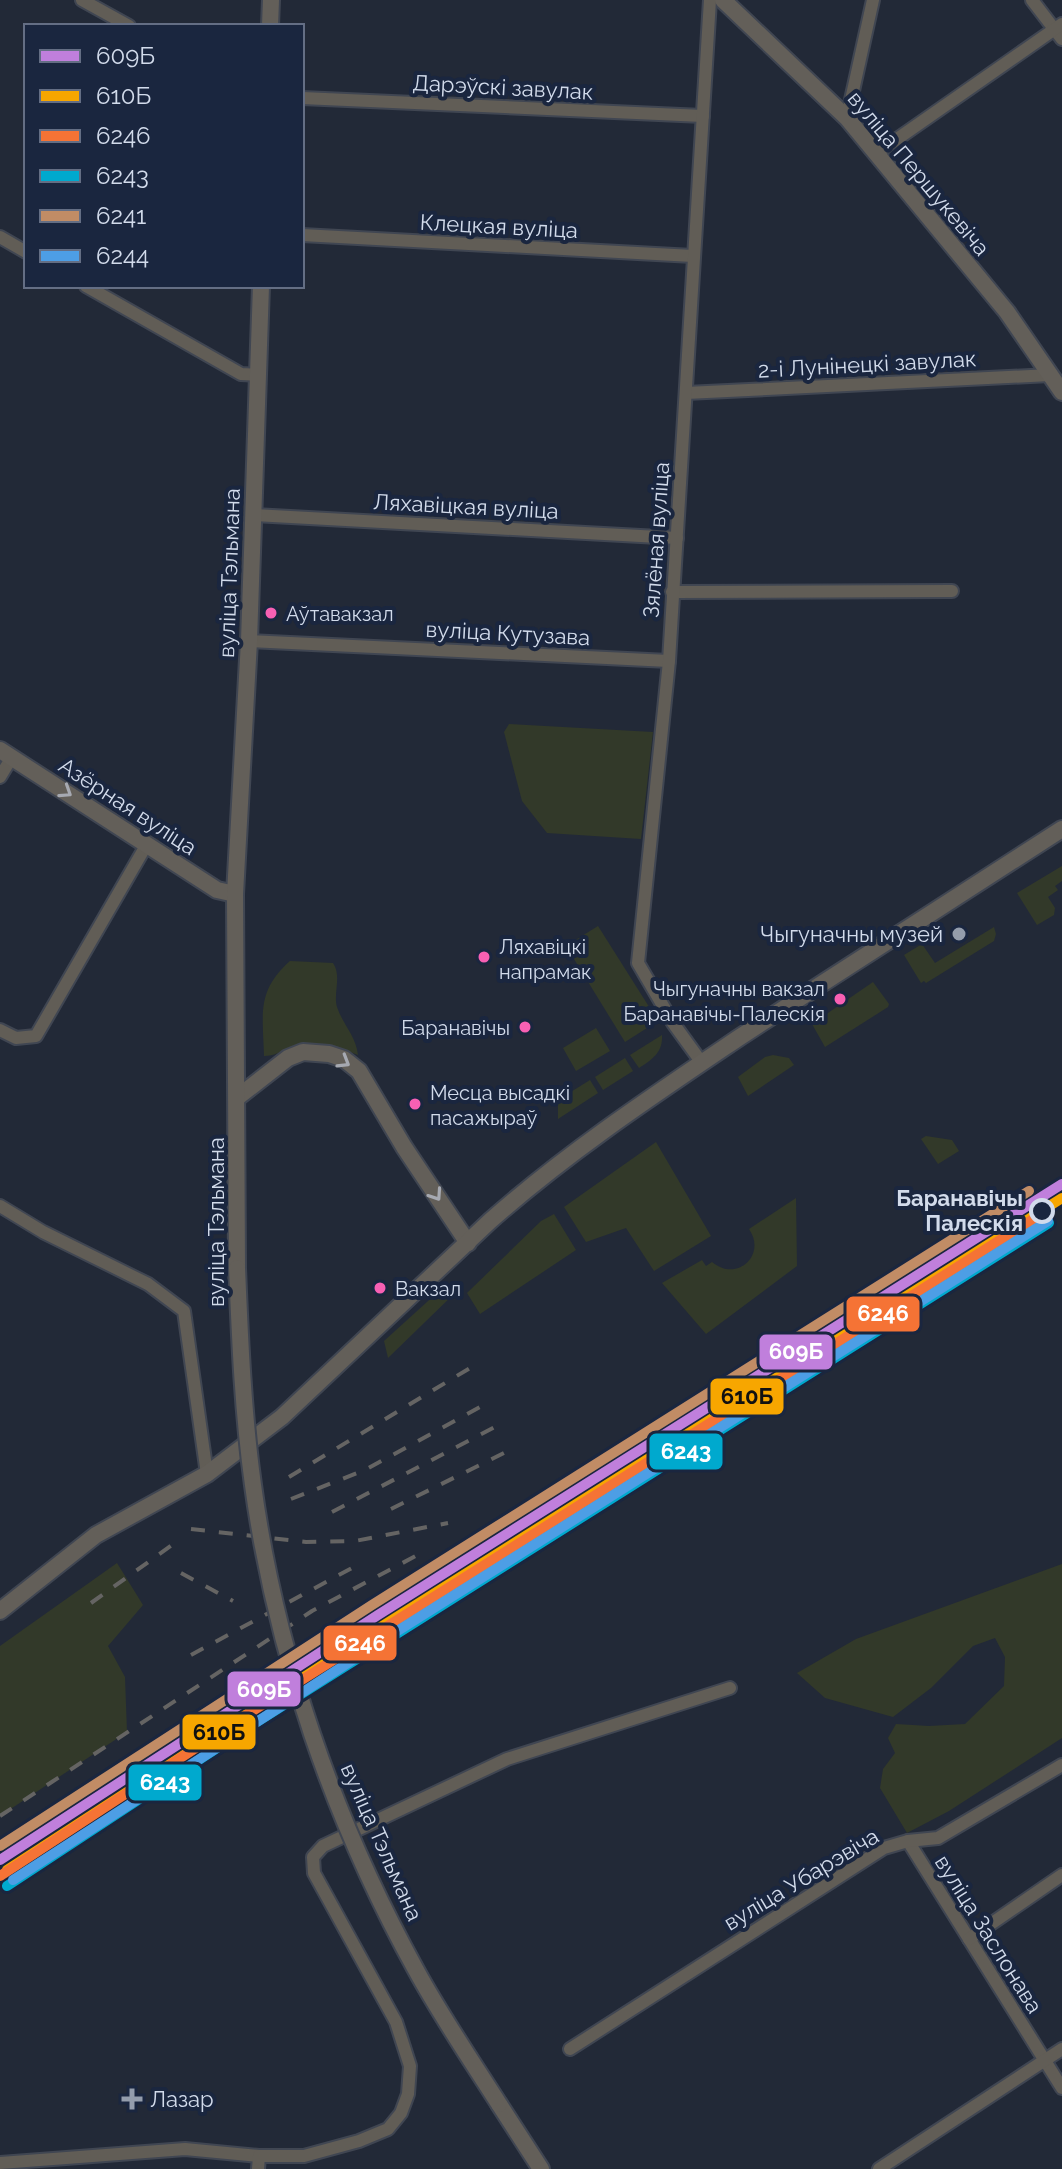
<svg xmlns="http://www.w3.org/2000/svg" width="1062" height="2169" viewBox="0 0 1062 2169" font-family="Raleway,sans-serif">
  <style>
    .green { fill: #323929 }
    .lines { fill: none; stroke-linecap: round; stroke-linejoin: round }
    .street-casing { stroke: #404652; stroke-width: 16 }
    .secondary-casing { stroke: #404652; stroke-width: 20 }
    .street { stroke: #615d56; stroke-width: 12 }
    .secondary { stroke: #635f59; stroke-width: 16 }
    .rail { stroke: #656463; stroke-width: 4; stroke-dasharray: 14 14; stroke-linecap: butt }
    .secondary-bridge-casing { stroke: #404652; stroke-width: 20; stroke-linecap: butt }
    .secondary-bridge { stroke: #635f59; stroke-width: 16 }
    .rail-1-casing { stroke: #1a263f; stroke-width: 16 }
    .rail-2-casing { stroke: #1a263f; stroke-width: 16 }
    .rail-3-casing { stroke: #1a263f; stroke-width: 16 }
    .rail-4-casing { stroke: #1a263f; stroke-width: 16 }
    .rail-5-casing { stroke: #1a263f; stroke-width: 16 }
    .rail-6-casing { stroke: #1a263f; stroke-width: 16 }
    .rail-1 { stroke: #c07fdc; stroke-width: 10 }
    .rail-2 { stroke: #f7a600; stroke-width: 10 }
    .rail-3 { stroke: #f57335; stroke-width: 10 }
    .rail-4 { stroke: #00a9ce; stroke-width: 10 }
    .rail-5 { stroke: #c18c65; stroke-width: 10 }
    .rail-6 { stroke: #4d9ee5; stroke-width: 10 }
    .oneway { stroke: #a6a9b1 }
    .bus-dot { fill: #f860b3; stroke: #1a263f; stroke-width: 3 }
    .poi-dot { fill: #949dac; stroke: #1a263f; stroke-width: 3 }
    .stop-dot { fill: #1a263f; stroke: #d2dbeb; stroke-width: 4 }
    .labels { text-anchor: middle; stroke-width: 8; stroke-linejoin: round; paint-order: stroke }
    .bus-label { font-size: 20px; fill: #d2dbeb; stroke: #1a263f; text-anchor: start }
    .street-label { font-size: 22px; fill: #d2dbeb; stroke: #1a263f }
    .poi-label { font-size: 22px; fill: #d2dbeb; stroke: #1a263f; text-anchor: end }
    .stop-label { font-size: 22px; font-weight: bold; fill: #d2dbeb; stroke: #1a263f; text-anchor: end }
    .line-badge { stroke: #1a263f; stroke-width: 3 }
    .badge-label { font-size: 22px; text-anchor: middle; font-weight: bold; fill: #fff }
    .pale-badge-label { font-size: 22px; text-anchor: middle; font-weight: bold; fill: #111 }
  </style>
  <rect width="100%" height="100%" fill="#222937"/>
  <g class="green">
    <path d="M509 724 653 732 641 839 547 833 522 801 504 732Z"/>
    <path d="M1062 866V881L1055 886 1058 890 1048 897 1055 908 1054 915 1037 925 1017 893Z"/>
    <path d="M598 926 658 1021 625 1042 566 946Z"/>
    <path d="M994 927 996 934 994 941 926 983 924 981 921 983 904 955 922 944 935 963Z"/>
    <path d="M290 961 333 963C342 976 333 993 337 1007 343 1025 356 1036 358 1055 335 1046 313 1039 289 1048 279 1052 275 1056 264 1056 263 1015 256 991 290 961Z"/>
    <path d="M873 982 889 1004 888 1007 825 1047 812 1024Z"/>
    <path d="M596 1028 610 1051 576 1071 563 1048Z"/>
    <path d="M662 1035C663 1052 653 1059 639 1068L630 1055Z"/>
    <path d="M773 1055 789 1058 794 1065 748 1096 738 1077 765 1057Z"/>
    <path d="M625 1058 633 1071 603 1090 595 1077Z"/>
    <path d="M590 1080 598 1093 558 1119V1100Z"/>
    <path d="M926 1136 952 1140 959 1151 938 1164 921 1139Z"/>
    <path d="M656 1142 711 1236 654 1271 626 1228 586 1242 564 1207Z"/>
    <path d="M796 1198 797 1266 706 1334 662 1283 702 1260 706 1266 712 1262C737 1283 767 1255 749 1229Z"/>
    <path d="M554 1214 576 1250 480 1314 467 1293 541 1221Z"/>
    <path d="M449 1282 458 1290 388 1358 384 1341Z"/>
    <path d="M117 1563 143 1605 108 1646 125 1677 127 1732 0 1816V1646Z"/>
    <path d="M1062 1564V1738L949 1811 907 1833 880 1788 883 1769 895 1753 888 1738 896 1724 929 1726 965 1724 1004 1686 1005 1657 995 1638 973 1646 931 1688 893 1717 825 1698 797 1673 856 1639Z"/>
  </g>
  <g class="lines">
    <defs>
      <g id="street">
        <path d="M82 0 129 26"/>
        <path d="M1032 0 1062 39"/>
        <path d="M302 98 703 116"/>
        <path d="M847 118 873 0"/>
        <path d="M877 153 1062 24"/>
        <path d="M302 235 693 256"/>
        <path d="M0 237 26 252"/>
        <path d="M86 286 241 374 259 375"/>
        <path d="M686 393 1050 375"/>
        <path d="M254 515 677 538"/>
        <path d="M672 592 952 591"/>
        <path d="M249 641 669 661"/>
        <path d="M0 777 12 757"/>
        <path d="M0 1030 16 1038 36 1036 147 844"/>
        <path d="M702 1063 673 1023 638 963 669 661 710 0"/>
        <path d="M0 1206 43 1232 148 1284 184 1311 207 1474"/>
        <path d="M908 1841 1062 2088"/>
        <path d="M969 1939 1062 1875"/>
        <path d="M570 2049 884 1848 908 1841 938 1838 1062 1765"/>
        <path d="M0 2163 185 2149 259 2156"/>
        <path d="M258 2169 259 2156H304L359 2141 388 2129 401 2113 408 2094 410 2066 396 2022 314 1873 313 1857 323 1846 507 1759 730 1688"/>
        <path d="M879 2169 1062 2049"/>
      </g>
      <g id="secondary">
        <path d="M723 0 847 118 1007 312 1062 392"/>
        <path d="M270 26 271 0"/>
        <path d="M0 750 217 890 235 894"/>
        <path d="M238 1097 288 1058 303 1052 329 1054 344 1059 359 1071 404 1147 468 1243"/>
        <path d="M237 1268 235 894 249 641 261 286"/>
        <path d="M0 1611 96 1535 207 1474 282 1417 490 1221C568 1152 654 1095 740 1037 847 967 955 898 1062 829"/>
        <path d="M499 2104 541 2169"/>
      </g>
    </defs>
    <use href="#street" class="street-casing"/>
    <use href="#secondary" class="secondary-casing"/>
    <use href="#street" class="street"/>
    <use href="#secondary" class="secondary"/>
    <g class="rail">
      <path d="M289 1477 470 1368"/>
      <path d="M291 1499 365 1470 482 1406"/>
      <path d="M391 1509 510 1450"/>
      <path d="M332 1512 495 1427"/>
      <path d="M191 1529 306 1542 355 1541 448 1523"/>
      <path d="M181 1573 233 1601"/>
      <path d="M91 1603 179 1540"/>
      <path d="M191 1655 363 1562"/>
      <path d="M0 1816 312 1611 427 1550"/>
    </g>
    <defs>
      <path id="secondary-bridge" d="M237 1268C240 1341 243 1413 253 1485 276 1654 334 1821 416 1970 441 2016 471 2060 499 2104"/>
    </defs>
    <use href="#secondary-bridge" class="secondary-bridge-casing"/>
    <use href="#secondary-bridge" class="secondary-bridge"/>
    <defs>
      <path id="rail-1" d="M0 1860 378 1615 1062 1184"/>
      <path id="rail-2" d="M7 1870 384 1625 1062 1198"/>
      <path id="rail-3" d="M0 1876 240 1719 1043 1213"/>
      <path id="rail-4" d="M7 1886 246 1729 1049 1223"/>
      <path id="rail-5" d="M0 1846 372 1605 1029 1191"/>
      <path id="rail-6" d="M13 1880 391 1635 1048 1221"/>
    </defs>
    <use href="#rail-1" class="rail-1-casing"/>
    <use href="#rail-2" class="rail-2-casing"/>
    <use href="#rail-3" class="rail-3-casing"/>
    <use href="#rail-4" class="rail-4-casing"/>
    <use href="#rail-5" class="rail-5-casing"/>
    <use href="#rail-6" class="rail-6-casing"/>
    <use href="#rail-1" class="rail-1"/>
    <use href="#rail-2" class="rail-2"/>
    <use href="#rail-3" class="rail-3"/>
    <use href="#rail-4" class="rail-4"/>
    <use href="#rail-5" class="rail-5"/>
    <use href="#rail-6" class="rail-6"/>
  </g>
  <defs><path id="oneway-chevron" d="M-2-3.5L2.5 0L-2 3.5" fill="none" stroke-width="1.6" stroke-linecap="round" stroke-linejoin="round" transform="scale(2)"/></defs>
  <g class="oneway">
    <use href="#oneway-chevron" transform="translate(66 792) rotate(33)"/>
    <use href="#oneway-chevron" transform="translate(344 1062) rotate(31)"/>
    <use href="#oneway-chevron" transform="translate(436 1195) rotate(56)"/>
  </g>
  <g class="bus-dot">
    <circle cx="271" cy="613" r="7"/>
    <circle cx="484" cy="957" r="7"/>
    <circle cx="840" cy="999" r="7"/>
    <circle cx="525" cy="1027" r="7"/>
    <circle cx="415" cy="1104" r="7"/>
    <circle cx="380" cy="1288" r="7"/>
  </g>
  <g class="poi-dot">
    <circle cx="959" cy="934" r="8"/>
    <path d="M128 2087h8v8h8v8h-8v8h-8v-8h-8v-8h8z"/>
  </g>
  <circle class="stop-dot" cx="1042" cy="1211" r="11"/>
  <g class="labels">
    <g class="bus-label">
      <text x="286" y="621">Аўтавакзал</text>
      <text x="499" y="954">Ляхавіцкі<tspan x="499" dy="25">напрамак</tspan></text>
      <text x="825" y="996" text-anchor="end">Чыгуначны вакзал<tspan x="825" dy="25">Баранавічы-Палескія</tspan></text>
      <text x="510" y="1035" text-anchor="end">Баранавічы</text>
      <text x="430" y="1100">Месца высадкі<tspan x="430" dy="25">пасажыраў</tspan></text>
      <text x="395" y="1296">Вакзал</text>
    </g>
    <g class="street-label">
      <text transform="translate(503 87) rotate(3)" y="8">Дарэўскі завулак</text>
      <text transform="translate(919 173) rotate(50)" y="8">вуліца Першукевіча</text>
      <text transform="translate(499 226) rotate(3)" y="8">Клецкая вуліца</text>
      <text transform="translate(867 364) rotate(-3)" y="8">2-і Лунінецкі завулак</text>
      <text transform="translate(466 506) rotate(3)" y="8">Ляхавіцкая вуліца</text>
      <text transform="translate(656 540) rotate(-86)" y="8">Зялёная вуліца</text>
      <text transform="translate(229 573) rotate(-88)" y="8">вуліца Тэльмана</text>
      <text transform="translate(508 633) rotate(3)" y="8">вуліца Кутузава</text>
      <text transform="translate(128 806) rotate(33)" y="8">Азёрная вуліца</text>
      <text transform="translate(216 1222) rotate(-90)" y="8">вуліца Тэльмана</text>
      <text transform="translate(382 1842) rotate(66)" y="8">вуліца Тэльмана</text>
      <text transform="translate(801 1879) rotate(-31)" y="8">вуліца Убарэвіча</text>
      <text transform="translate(989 1934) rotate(58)" y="8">вуліца Заслонава</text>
    </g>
    <g class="poi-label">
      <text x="943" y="942">Чыгуначны музей</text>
      <text x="150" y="2107" text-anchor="start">Лазар</text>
    </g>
    <g class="stop-label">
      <text x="1023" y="1206">Баранавічы<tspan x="1023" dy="25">Палескія</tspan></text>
    </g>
  </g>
  <g class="line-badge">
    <rect x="845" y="1295" width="76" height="38" rx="8" fill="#f57335"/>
    <rect x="758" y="1333" width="76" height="38" rx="8" fill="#c07fdc"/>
    <rect x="709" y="1377" width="76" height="39" rx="8" fill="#f7a600"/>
    <rect x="648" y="1432" width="76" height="39" rx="8" fill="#00a9ce"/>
    <rect x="322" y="1624" width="76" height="38" rx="8" fill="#f57335"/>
    <rect x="226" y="1670" width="76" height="38" rx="8" fill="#c07fdc"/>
    <rect x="181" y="1713" width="76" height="38" rx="8" fill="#f7a600"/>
    <rect x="127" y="1763" width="76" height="39" rx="8" fill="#00a9ce"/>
  </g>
  <g class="badge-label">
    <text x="883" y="1321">6246</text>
    <text x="796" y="1359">609Б</text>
    <text x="686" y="1459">6243</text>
    <text x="360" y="1651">6246</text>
    <text x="264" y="1697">609Б</text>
    <text x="165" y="1790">6243</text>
  </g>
  <g class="pale-badge-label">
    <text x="747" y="1404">610Б</text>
    <text x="219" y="1740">610Б</text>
  </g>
  <rect x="24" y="24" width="280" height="264" fill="#1a263f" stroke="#646e84" stroke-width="2"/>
  <rect x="40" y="50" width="40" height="12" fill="#c07fdc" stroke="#646e84" stroke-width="2"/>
  <text x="96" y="64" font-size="24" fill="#d2dbeb">609Б</text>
  <rect x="40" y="90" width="40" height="12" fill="#f7a600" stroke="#646e84" stroke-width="2"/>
  <text x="96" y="104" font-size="24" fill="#d2dbeb">610Б</text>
  <rect x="40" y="130" width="40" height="12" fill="#f57335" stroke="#646e84" stroke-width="2"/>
  <text x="96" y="144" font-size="24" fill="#d2dbeb">6246</text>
  <rect x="40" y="170" width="40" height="12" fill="#00a9ce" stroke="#646e84" stroke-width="2"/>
  <text x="96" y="184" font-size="24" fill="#d2dbeb">6243</text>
  <rect x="40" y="210" width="40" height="12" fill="#c18c65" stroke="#646e84" stroke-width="2"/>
  <text x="96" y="224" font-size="24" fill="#d2dbeb">6241</text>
  <rect x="40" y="250" width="40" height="12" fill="#4d9ee5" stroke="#646e84" stroke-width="2"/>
  <text x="96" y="264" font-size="24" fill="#d2dbeb">6244</text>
</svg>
